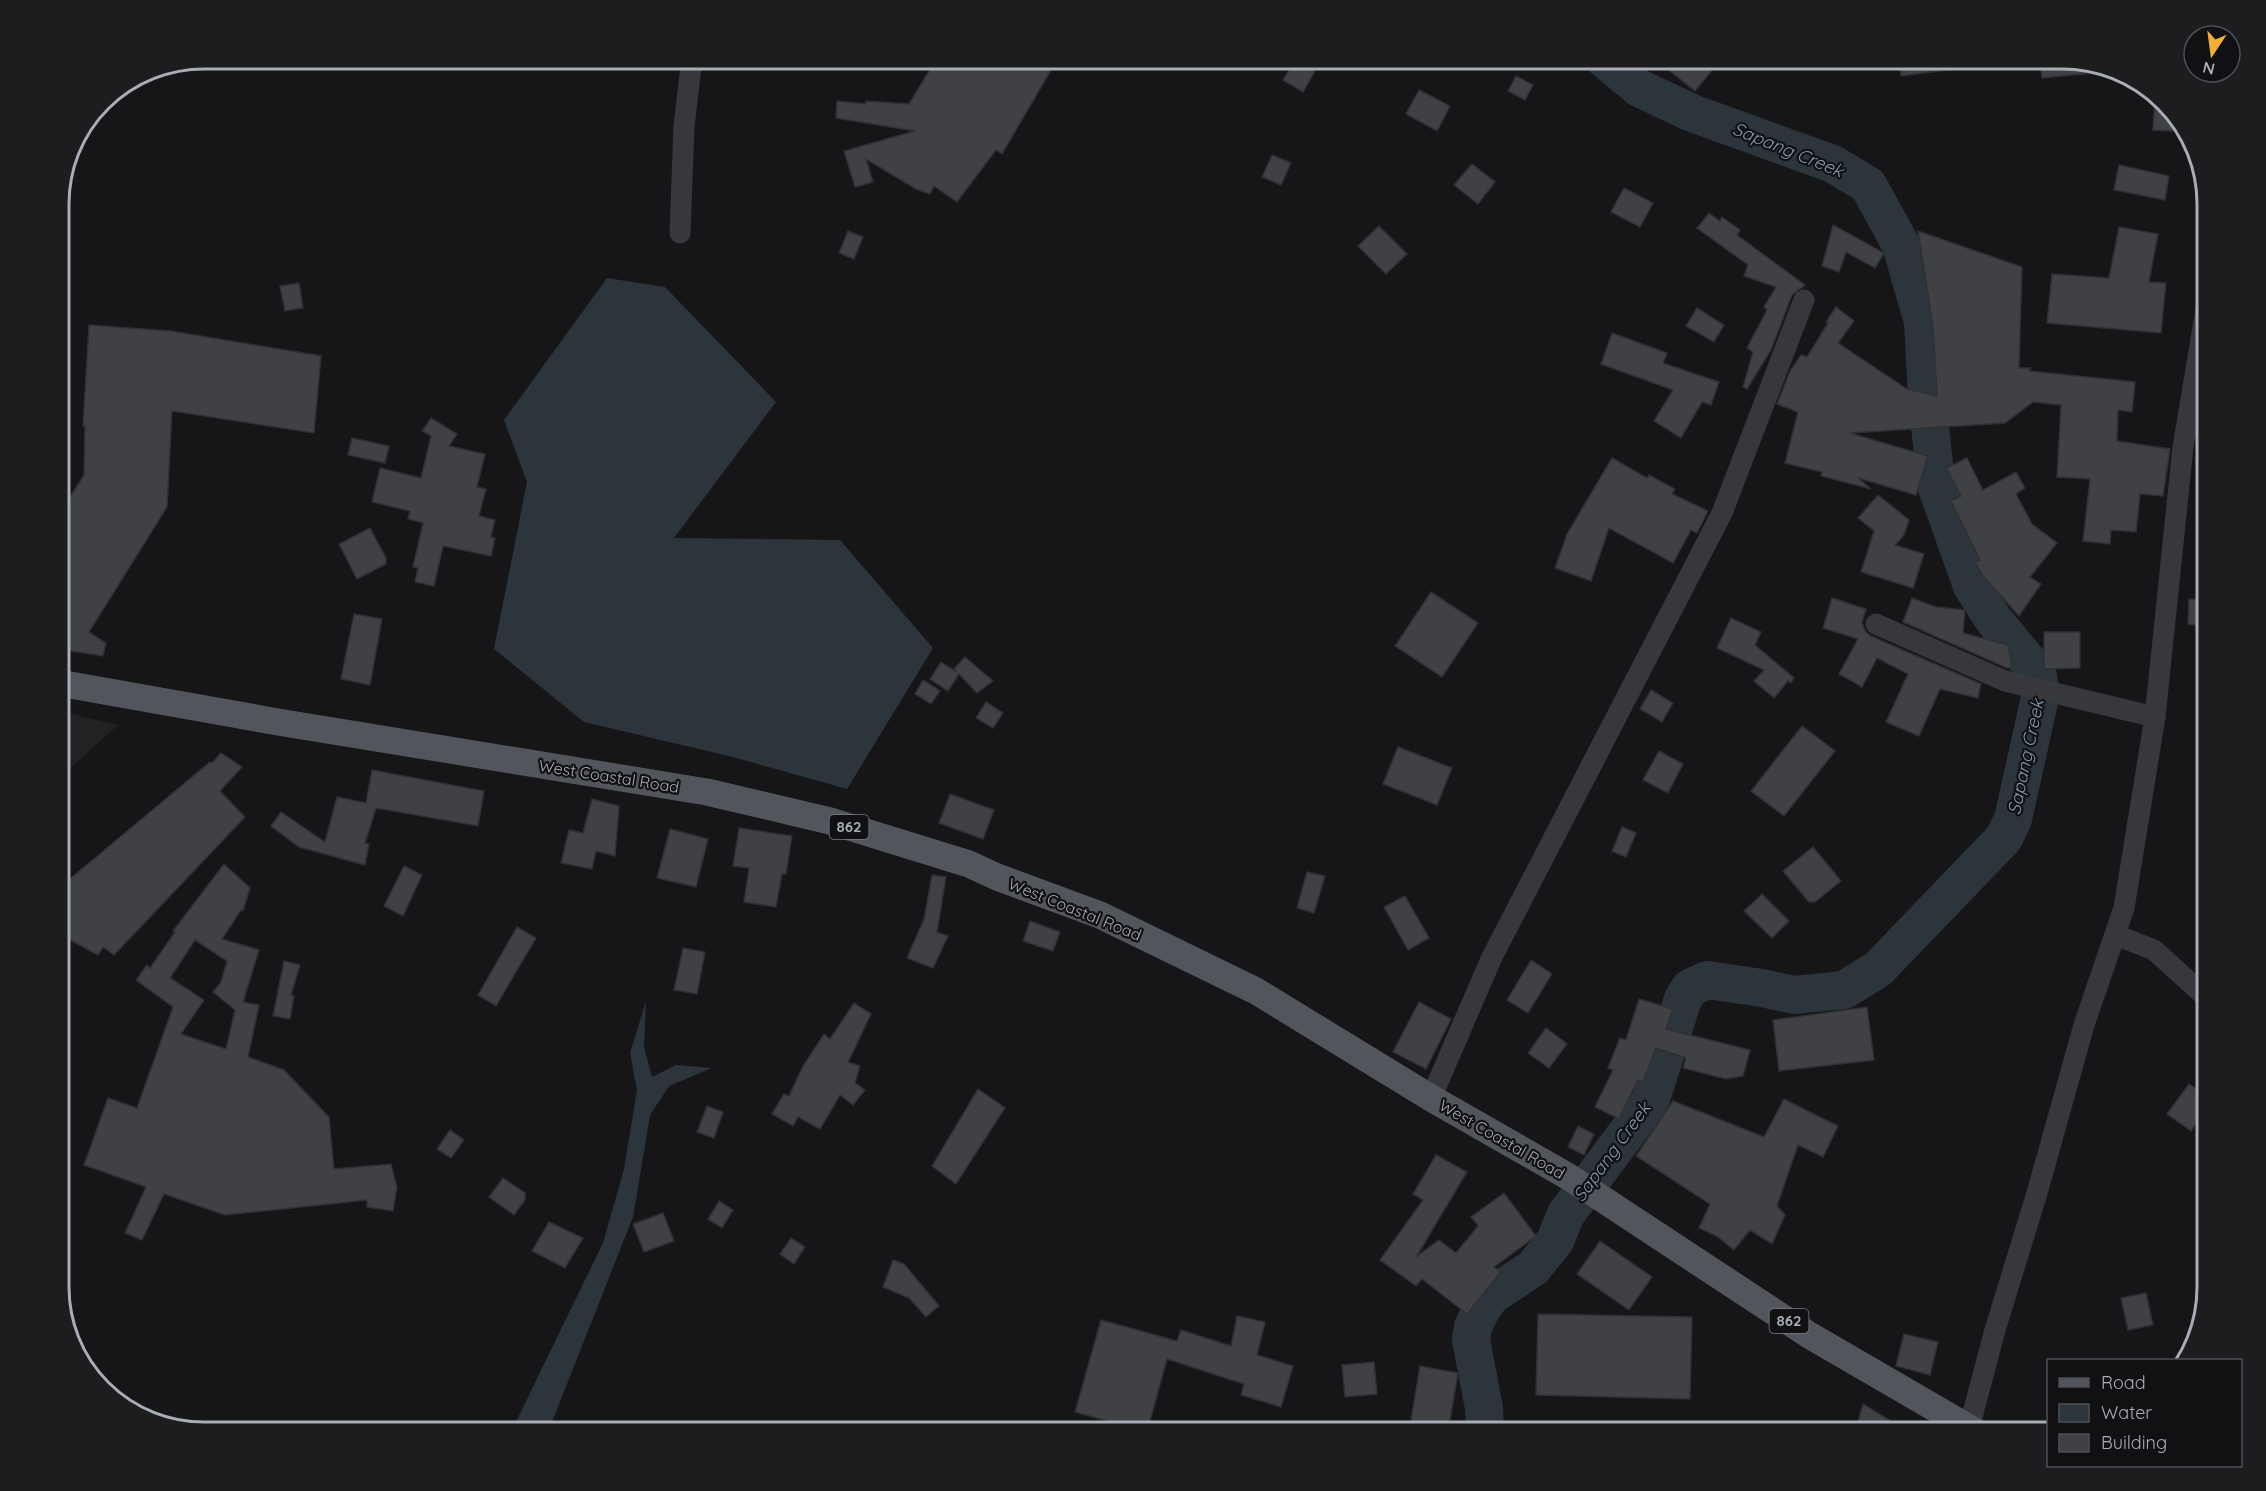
<svg xmlns="http://www.w3.org/2000/svg" width="2266" height="1491" viewBox="0 0 2266 1491" font-family="Quicksand,sans-serif">
  <style>
    .built { fill: #222225 }
    .water { fill: #2c353c }
    .lines { fill: none; stroke-linecap: round; stroke-linejoin: round }
    .river { stroke: #2c353c; stroke-width: 38 }
    .building { fill: #404145; stroke: #303034; stroke-width: 1.5; fill-rule: evenodd }
    .minor { stroke: #37383d; stroke-width: 21 }
    .major { stroke: #53555c; stroke-width: 27 }
    .labels { text-anchor: middle; stroke-width: 4.5; stroke-linejoin: round; paint-order: stroke }
    .shield { fill: #111113; stroke: #7b7e86; stroke-width: 1.5 }
    .shield-label { font-size: 15px; font-weight: bold; fill: #a8adb8 }
    .street-label { font-size: 16px; fill: #a8adb8; stroke: #111113 }
    .water-label { font-size: 18px; font-style: italic; fill: #7f9bb3; stroke: #111113 }
    .rim { fill: none; stroke: #a8adb8; stroke-width: 3 }
  </style>
  <rect width="100%" height="100%" fill="#161618"/>
  <path class="built" d="M59 711 118 725 59 778Z"/>
  <g class="water">
    <path d="M607 278 665 287 776 402 674 538 840 540 933 648 847 789 733 757 584 722 494 649 527 482 504 420Z"/>
    <path d="M646 1001 644 1047 652 1077 676 1065 712 1068 669 1086 650 1115 633 1217 548 1432H511L603 1243 624 1169 637 1090 630 1053Z"/>
  </g>
  <g class="lines">
    <path class="river" d="M1485 1432 1484 1408 1471 1340 1473 1327 1482 1308 1491 1296 1533 1268 1555 1241 1566 1214 1650 1102 1683 999 1690 988 1707 980 1762 988 1794 995 1844 990 1878 969 2004 838 2013 819 2041 693 2037 672 1993 619 1972 586 1936 485 1927 396 1923 322 1901 245 1868 185 1833 164 1692 113 1639 88 1603 58"/>
  </g>
  <g class="building">
    <path d="M937 58H1044L1054 65 1002 154 996 150 957 202 934 186 930 194 916 189 866 159 873 182 855 187 844 151 915 131 836 118 837 101 866 104V101L909 104Z"/>
    <path d="M1654 58H1700L1713 69 1695 91Z"/>
    <path d="M1899 58H1953L1954 69 1901 76Z"/>
    <path d="M2040 58H2062L2104 72 2042 78Z"/>
    <path d="M1295 60 1315 71 1303 92 1283 80Z"/>
    <path d="M1516 76 1533 85 1525 100 1508 91Z"/>
    <path d="M1419 90 1450 106 1437 131 1406 114Z"/>
    <path d="M2155 96 2188 132 2153 130Z"/>
    <path d="M1272 155 1291 163 1281 185 1262 177Z"/>
    <path d="M1472 164 1495 182 1478 204 1454 185Z"/>
    <path d="M2119 165 2169 176 2165 200 2114 190Z"/>
    <path d="M1624 188 1653 203 1640 227 1611 212Z"/>
    <path d="M1709 213 1720 221 1722 217 1740 230 1737 235 1805 285 1792 295 1771 350 1747 389 1743 387 1753 352 1747 348 1767 310 1764 307 1776 287 1744 276 1748 265 1697 228Z"/>
    <path d="M1833 225 1884 253 1875 268 1846 252 1839 272 1822 266Z"/>
    <path d="M1379 226 1407 254 1386 274 1358 246Z"/>
    <path d="M2119 227 2158 234 2149 282 2166 283 2161 333 2047 323 2052 274 2109 278Z"/>
    <path d="M848 231 863 237 854 259 839 253Z"/>
    <path d="M1918 231 2022 267 2019 368H2030V371L2135 382 2132 412 2118 410 2117 441 2170 449 2163 496 2140 494 2136 532 2111 530 2110 544 2083 541 2090 479 2057 477 2061 405 2033 402 2005 423 1850 433 1928 456 1916 495 1858 478 1871 489 1821 476 1822 472 1785 463 1798 412 1777 404 1790 371 1801 355 1807 357 1828 323 1826 322 1836 307 1854 321 1838 343 1907 389 1937 396 1933 326Z"/>
    <path d="M299 283 303 308 285 311 280 286Z"/>
    <path d="M1697 308 1724 325 1714 342 1686 326Z"/>
    <path d="M89 325 171 331 321 356 314 433 172 411 167 507 89 632 106 643 103 656 59 649V514L84 475 85 426H83Z"/>
    <path d="M1612 333 1667 353 1663 363 1719 382 1711 405 1702 402 1681 438 1654 421 1673 390 1601 364Z"/>
    <path d="M431 418 457 434 449 446 485 454 477 487 486 489 479 516 495 520 491 537 495 538 491 556 443 546 434 586 415 582 418 568 413 567 423 523 408 519 410 511 372 502 380 468 421 478 431 436 422 431Z"/>
    <path d="M352 438 389 446 385 463 348 455Z"/>
    <path d="M1612 458 1647 478 1649 475 1675 489 1672 494 1708 511 1697 533 1691 530 1673 563 1609 528 1591 581 1555 568 1567 534Z"/>
    <path d="M1967 458 1983 490 2016 472 2025 488 2016 494 2032 524 2057 543 2030 577 2041 584 2019 616 1983 576 1975 562 1980 560 1951 501 1961 496 1946 468Z"/>
    <path d="M1878 495 1909 520 1904 535 1895 545 1924 554 1913 588 1861 572 1874 531 1858 518Z"/>
    <path d="M370 528 386 558V564L357 579 339 544Z"/>
    <path d="M1431 592 1478 623 1442 677 1395 646Z"/>
    <path d="M1832 598 1866 609 1862 622 1865 631 1871 636 1981 684 1978 698 1940 689 1919 736 1886 722 1908 674 1877 658 1862 687 1839 674 1858 639 1823 628Z"/>
    <path d="M1912 598 1936 607 1965 610 1963 633 2008 645 2012 667 2007 668 1903 622Z"/>
    <path d="M2189 599 2207 600V627L2188 624Z"/>
    <path d="M354 614 382 619 370 685 341 679Z"/>
    <path d="M1731 618 1761 632 1755 645 1794 678 1791 683 1788 681 1774 698 1754 681 1764 670 1717 648Z"/>
    <path d="M2044 632H2080V668L2044 669Z"/>
    <path d="M965 657 993 681 977 693 959 674 948 691 930 679 941 662 957 672 954 669Z"/>
    <path d="M923 680 940 691 931 704 915 694Z"/>
    <path d="M1651 690 1673 703 1662 722 1640 709Z"/>
    <path d="M986 702 1003 713 993 728 976 718Z"/>
    <path d="M1802 726 1835 751 1784 816 1751 791Z"/>
    <path d="M1398 747 1452 768 1437 805 1383 784Z"/>
    <path d="M1659 751 1683 764 1668 793 1643 780Z"/>
    <path d="M221 753 242 767 220 791 245 817 114 955 103 947 98 955 59 934V888L210 762 212 763Z"/>
    <path d="M372 770 484 791 478 826 376 808 365 843 369 844 365 865 299 847 271 826 281 812 325 842 337 797 366 803Z"/>
    <path d="M950 794 994 810 983 839 939 823Z"/>
    <path d="M592 799 619 806 615 856 596 851 592 869 561 863 569 830 583 833Z"/>
    <path d="M1622 827 1636 833 1626 857 1612 851Z"/>
    <path d="M739 828 792 836 786 874H782L776 907 744 902 749 868 733 866Z"/>
    <path d="M670 829 708 839 696 887 657 878Z"/>
    <path d="M1813 847 1841 881 1815 902H1809L1783 871Z"/>
    <path d="M224 864 250 888 243 911 241 910 222 939 259 950 243 1002 259 1005 248 1057 284 1070 329 1117 334 1169 391 1164 397 1187 393 1211 367 1207V1200L225 1215 164 1194 142 1240 125 1233 146 1187 84 1165 108 1098 137 1108 173 1007 136 980 147 965 150 968 175 932 173 931ZM195 940 227 961 221 982 213 992 235 1010 226 1049 181 1034 204 1000 170 978Z"/>
    <path d="M404 866 422 875 403 916 384 906Z"/>
    <path d="M1307 872 1325 876 1314 913 1297 908Z"/>
    <path d="M932 875 946 877 937 932 948 936 933 968 907 958 924 919Z"/>
    <path d="M1762 894 1789 921 1772 938 1744 911Z"/>
    <path d="M1405 896 1429 938 1408 950 1384 907Z"/>
    <path d="M1030 921 1060 932 1053 951 1023 941Z"/>
    <path d="M517 927 536 938 496 1006 478 995Z"/>
    <path d="M683 948 705 952 697 994 674 990Z"/>
    <path d="M1531 960 1552 974 1528 1013 1507 1000Z"/>
    <path d="M284 961 300 965 291 995 294 996 290 1019 273 1016Z"/>
    <path d="M1639 999 1673 1009 1666 1029 1750 1050 1743 1076 1726 1079 1683 1068 1686 1058 1656 1048 1643 1082 1638 1080 1619 1119 1595 1107 1613 1070 1608 1068 1620 1038 1626 1040Z"/>
    <path d="M1419 1002 1451 1019 1426 1069 1393 1052Z"/>
    <path d="M854 1003 871 1014 848 1062 860 1066 855 1083 865 1090 853 1105 840 1095 820 1129 798 1117 793 1126 772 1114 784 1094 789 1096 803 1066 824 1034 830 1039Z"/>
    <path d="M1867 1007 1874 1060 1779 1071 1773 1020Z"/>
    <path d="M1546 1028 1567 1044 1549 1068 1528 1053Z"/>
    <path d="M2189 1084 2207 1096V1107L2191 1131 2167 1114Z"/>
    <path d="M978 1089 1005 1108 956 1184 932 1166Z"/>
    <path d="M1784 1099 1838 1126 1823 1157 1798 1145 1777 1206 1785 1215 1772 1244 1750 1230 1734 1250 1718 1237 1699 1228 1710 1204 1636 1156 1673 1101 1764 1137Z"/>
    <path d="M707 1106 723 1112 714 1138 697 1132Z"/>
    <path d="M1578 1126 1594 1134 1584 1155 1568 1147Z"/>
    <path d="M450 1130 464 1140 451 1158 437 1149Z"/>
    <path d="M1436 1155 1467 1172 1416 1257 1439 1240 1456 1253 1478 1226 1471 1217 1504 1193 1536 1236 1494 1267 1501 1272 1467 1314 1422 1279 1416 1286 1380 1260 1423 1200 1413 1194Z"/>
    <path d="M503 1178 525 1193V1200L514 1215 489 1197Z"/>
    <path d="M719 1201 733 1210 722 1228 708 1219Z"/>
    <path d="M663 1213 674 1241 644 1252 633 1224Z"/>
    <path d="M549 1222 583 1238 565 1268 532 1251Z"/>
    <path d="M791 1238 805 1247 794 1264 780 1254Z"/>
    <path d="M1600 1241 1652 1277 1629 1310 1577 1274Z"/>
    <path d="M893 1260 904 1264 939 1306 926 1317 909 1298 883 1287Z"/>
    <path d="M2146 1293 2153 1325 2128 1330 2121 1298Z"/>
    <path d="M1538 1314 1692 1317 1690 1399 1536 1395Z"/>
    <path d="M1237 1316 1265 1322 1257 1355 1293 1366 1281 1407 1241 1395 1244 1384 1167 1359 1147 1432 1075 1412 1101 1320 1177 1341 1181 1330 1231 1346Z"/>
    <path d="M1904 1334 1938 1342 1930 1375 1896 1366Z"/>
    <path d="M1374 1362 1377 1394 1345 1397 1342 1365Z"/>
    <path d="M1420 1366 1458 1373 1448 1432H1409Z"/>
    <path d="M1863 1404 1909 1432H1855Z"/>
  </g>
  <g class="lines">
    <g class="minor">
      <path d="M680 233 684 126 692 58"/>
      <path d="M1876 624 2005 681 2155 717"/>
      <path d="M2116 935 2154 950 2207 998"/>
      <path d="M1431 1098 1492 957 1722 513 1804 300"/>
      <path d="M1968 1432 1995 1330 2037 1193 2084 1025 2124 908 2155 717 2183 447 2207 303"/>
    </g>
    <path class="major" d="M59 683 278 722 707 792 830 821 969 864 997 877 1100 915 1256 991 1431 1098 1569 1177 1809 1335 1976 1432"/>
  </g>
  <g class="labels">
    <g class="shield">
      <rect x="829.5" y="815" width="39" height="24" rx="4.5"/>
      <rect x="1769.5" y="1309" width="39" height="24" rx="4.5"/>
    </g>
    <g class="shield-label">
      <text x="849" y="832">862</text>
      <text x="1789" y="1326">862</text>
    </g>
    <g class="street-label">
      <text transform="translate(609 776) rotate(9)" y="6">West Coastal Road</text>
      <text transform="translate(1075 909) rotate(22)" y="6">West Coastal Road</text>
      <text transform="translate(1502 1139) rotate(30)" y="6">West Coastal Road</text>
    </g>
    <g class="water-label">
      <text transform="translate(1788 150) rotate(22)" y="6">Sapang Creek</text>
      <text transform="translate(2026 757) rotate(-78)" y="6">Sapang Creek</text>
      <text transform="translate(1612 1152) rotate(-54)" y="6">Sapang Creek</text>
    </g>
  </g>
  <path d="M0 0H2266V1491H0ZM204 69H2062A135 135 0 0 1 2197 204V1287A135 135 0 0 1 2062 1422H204A135 135 0 0 1 69 1287V204A135 135 0 0 1 204 69Z" fill="#1d1d20" fill-rule="evenodd"/>
  <path class="rim" d="M204 69H2062A135 135 0 0 1 2197 204V1287A135 135 0 0 1 2062 1422H204A135 135 0 0 1 69 1287V204A135 135 0 0 1 204 69Z"/>
  <rect x="2047" y="1359" width="195" height="108" fill="#111113" stroke="#4d4f55" stroke-width="1.5"/>
  <rect x="2059" y="1378" width="30" height="9" fill="#53555c" stroke="#4d4f55" stroke-width="1.5"/>
  <text x="2101" y="1389" font-size="18" fill="#a8adb8">Road</text>
  <rect x="2059" y="1404" width="30" height="18" fill="#2c353c" stroke="#4d4f55" stroke-width="1.5"/>
  <text x="2101" y="1419" font-size="18" fill="#a8adb8">Water</text>
  <rect x="2059" y="1434" width="30" height="18" fill="#404145" stroke="#4d4f55" stroke-width="1.5"/>
  <text x="2101" y="1449" font-size="18" fill="#a8adb8">Building</text>
  <g transform="translate(2212 54) rotate(193)"><circle r="28" fill="#111113" stroke="#4d4f55" stroke-width="1.5"/>
  <path d="M0-4.5L10 22L0 15L-10 22Z" fill="#f2b134"/>
  <text y="-9" font-size="16" font-weight="bold" text-anchor="middle" fill="#a8adb8">N</text>
  </g>
</svg>
